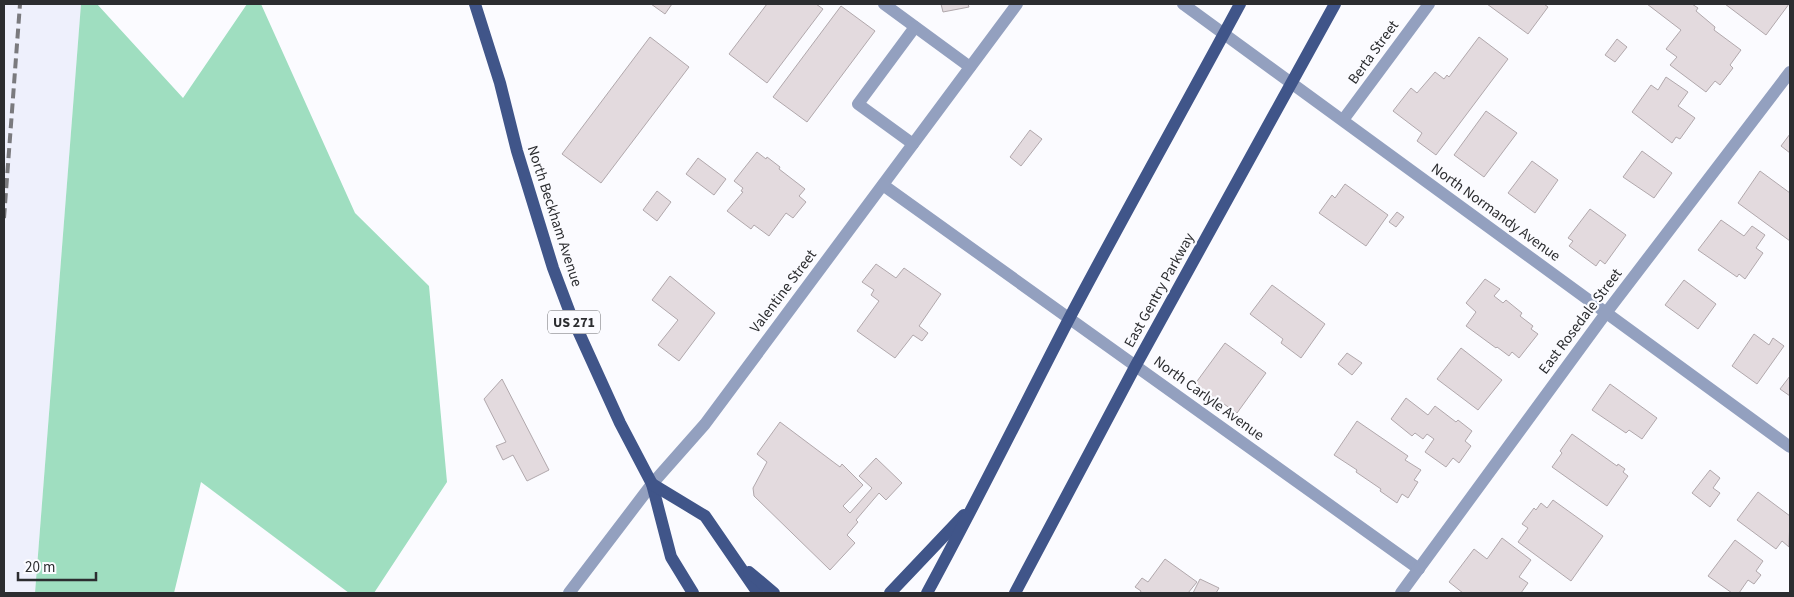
<svg xmlns="http://www.w3.org/2000/svg" width="1794" height="597" viewBox="0 0 1794 597" font-family="'Source Sans 3',sans-serif">
  <style>
    .built { fill: #eef0fc }
    .green { fill: #9fdec0 }
    .building { fill: #e3dade; stroke: #b1a8ac }
    .lines { fill: none; stroke-linecap: round; stroke-linejoin: round }
    .minor { stroke: #93a0bf; stroke-width: 12 }
    .major { stroke: #405589; stroke-width: 12 }
    .rail { stroke: #7a7a7e; stroke-width: 4; stroke-dasharray: 10 5; stroke-linecap: butt }
    .labels { text-anchor: middle; stroke-width: 4.5; stroke-linejoin: round; paint-order: stroke }
    .shield { fill: #fbfbff; stroke: #6a6b6e; stroke-width: 1 }
    .shield-label { font-size: 14px; font-weight: bold; fill: #2c2d30 }
    .street-label { font-size: 15px; fill: #2c2d30; stroke: #fbfbff }
  </style>
  <rect width="100%" height="100%" fill="#fbfbff"/>
  <path class="built" d="M4 4H81L35 593H4Z"/>
  <path class="green" d="M81 4H97L183 98 247 4H261L355 213 429 286 447 482 374 593H349L201 482 174 593H35Z"/>
  <g class="building">
    <path d="M651 4H672L665 14Z"/>
    <path d="M767 4H816L823 9 767 83 729 54Z"/>
    <path d="M941 4H968L969 7 943 12Z"/>
    <path d="M1487 4H1544L1548 7 1528 34Z"/>
    <path d="M1647 4H1692L1698 8 1696 11 1715 27 1714 30 1741 50 1730 65 1733 68 1720 85 1715 81 1706 92 1670 65 1677 57 1666 49 1681 30Z"/>
    <path d="M1725 4H1789L1766 35Z"/>
    <path d="M841 6 875 31 807 122 773 97Z"/>
    <path d="M650 37 689 67 601 183 562 154Z"/>
    <path d="M1479 37 1508 59 1436 155 1417 141 1422 133 1393 111 1411 88 1417 93 1435 72 1444 79 1447 75 1449 77Z"/>
    <path d="M1617 39 1627 47 1615 62 1605 55Z"/>
    <path d="M1666 77 1688 92 1678 106 1695 118 1680 139 1676 137 1672 143 1632 112 1651 85 1658 90Z"/>
    <path d="M1486 111 1517 133 1484 177 1454 155Z"/>
    <path d="M1030 130 1042 139 1021 166 1010 157Z"/>
    <path d="M1790 134V153L1781 146Z"/>
    <path d="M1642 151 1672 173 1654 198 1623 177Z"/>
    <path d="M757 152 766 159 767 157 780 167 779 169 805 189 799 196 806 202 793 218 786 213 769 236 754 225 751 229 727 211 743 192 741 191 743 188 734 181Z"/>
    <path d="M698 158 726 179 714 195 686 174Z"/>
    <path d="M1532 161 1558 180 1535 213 1508 193Z"/>
    <path d="M1760 171 1790 193V241L1738 203Z"/>
    <path d="M1345 184 1388 215 1366 246 1319 213 1332 195 1335 198Z"/>
    <path d="M657 191 671 202 657 221 643 210Z"/>
    <path d="M1590 209 1626 235 1605 264 1600 260 1596 266 1569 246 1573 241 1568 238Z"/>
    <path d="M1397 212 1404 217 1396 227 1389 222Z"/>
    <path d="M1721 220 1744 236 1752 226 1765 235 1756 248 1763 253 1745 279 1739 274 1737 277 1698 250Z"/>
    <path d="M876 264 896 278 904 268 941 294 919 326 928 333 922 341 913 335 895 358 857 331 879 301 871 295 874 290 862 282Z"/>
    <path d="M670 276 715 313 679 361 658 345 678 320 652 300Z"/>
    <path d="M1485 279 1500 289 1494 296 1503 303 1506 300 1522 313 1520 316 1533 326 1531 329 1538 334 1519 358 1512 352 1509 356 1497 347 1496 348 1466 326 1476 312 1466 303Z"/>
    <path d="M1684 280 1716 304 1698 329 1665 305Z"/>
    <path d="M1272 285 1325 324 1301 358 1281 343 1283 339 1250 314Z"/>
    <path d="M1754 334 1769 345 1773 338 1784 346 1757 384 1732 366Z"/>
    <path d="M1225 343 1266 373 1237 413 1195 384Z"/>
    <path d="M1461 348 1502 380 1478 410 1437 379Z"/>
    <path d="M1347 353 1362 363 1352 375 1338 364Z"/>
    <path d="M1790 376V396L1780 389Z"/>
    <path d="M502 379 549 470 527 481 513 455 503 460 496 446 506 442 484 399Z"/>
    <path d="M1610 384 1657 418 1642 439 1629 430 1626 433 1592 410Z"/>
    <path d="M1406 398 1428 415 1435 406 1456 422 1458 420 1472 431 1465 441 1471 446 1459 463 1453 458 1446 467 1425 452 1434 439 1427 434 1423 439 1415 433 1412 436 1391 419Z"/>
    <path d="M1357 421 1408 456 1405 460 1421 470 1414 480 1418 482 1408 498 1402 494 1397 503 1380 491 1381 489 1356 472 1357 470 1334 455Z"/>
    <path d="M780 422 840 467 842 464 863 485 843 506 850 513 872 488 859 476 876 458 902 483 886 500 879 493 856 520 858 522 847 535 855 543 830 570 754 496 753 488 767 462 757 454Z"/>
    <path d="M1572 434 1617 466 1618 464 1625 469 1623 472 1628 476 1607 506 1552 467 1562 453 1560 451Z"/>
    <path d="M1710 470 1720 478 1713 488 1720 493 1710 507 1692 493Z"/>
    <path d="M1758 492 1790 516 1789 547 1782 541 1776 549 1737 520Z"/>
    <path d="M1553 500 1603 536 1571 581 1518 542 1528 528 1522 524 1534 508 1536 510 1541 503 1547 508Z"/>
    <path d="M1502 538 1531 560 1519 577 1528 583 1521 593H1463L1449 582 1474 549 1487 559Z"/>
    <path d="M1735 540 1763 561 1756 571 1761 575 1754 584 1748 580 1739 593H1732L1708 576Z"/>
    <path d="M1165 559 1197 582 1188 593H1140L1141 591 1135 587 1142 578 1148 582Z"/>
    <path d="M1200 579 1219 588 1216 593H1193Z"/>
  </g>
  <g class="lines">
    <g class="minor">
      <path d="M884 4 970 67"/>
      <path d="M1183 4 1790 447"/>
      <path d="M1343 120 1429 4"/>
      <path d="M913 144 858 104 915 27"/>
      <path d="M883 185 1419 569"/>
      <path d="M569 593 652 484 705 424 1017 4"/>
      <path d="M1401 593 1606 313 1790 72"/>
    </g>
    <g class="major">
      <path d="M475 4 500 83 517 151 553 268 570 313 620 423 652 484 671 557 693 593"/>
      <path d="M652 484 705 516 758 593"/>
      <path d="M749 572 774 593"/>
      <path d="M890 593 964 515"/>
      <path d="M927 593C977 501 1023 408 1071 315 1126 211 1184 108 1240 4"/>
      <path d="M1015 593 1136 365 1335 4"/>
    </g>
    <path class="rail" d="M4 218 20 4"/>
  </g>
  <g class="labels">
    <rect class="shield" x="548" y="310.5" width="52" height="23" rx="4"/>
    <g class="shield-label">
      <text x="574" y="327">US 271</text>
    </g>
    <g class="street-label">
      <text transform="translate(1373 52) rotate(-54)" y="5">Berta Street</text>
      <text transform="translate(1496 212) rotate(36)" y="5">North Normandy Avenue</text>
      <text transform="translate(555 216) rotate(72)" y="5">North Beckham Avenue</text>
      <text transform="translate(1159 290) rotate(-61)" y="5">East Gentry Parkway</text>
      <text transform="translate(783 291) rotate(-53)" y="5">Valentine Street</text>
      <text transform="translate(1580 321) rotate(-53)" y="5">East Rosedale Street</text>
      <text transform="translate(1209 398) rotate(36)" y="5">North Carlyle Avenue</text>
    </g>
  </g>
  <rect width="1794" height="597" fill="none" stroke="#2c2d30" stroke-width="10"/>
  <path d="M18 572v8h78v-8" fill="none" stroke="#2c2d30" stroke-width="2.5"/>
  <text x="25" y="572" font-size="15" fill="#2c2d30" stroke="#fbfbff" stroke-width="4" paint-order="stroke">20 m</text>
</svg>
